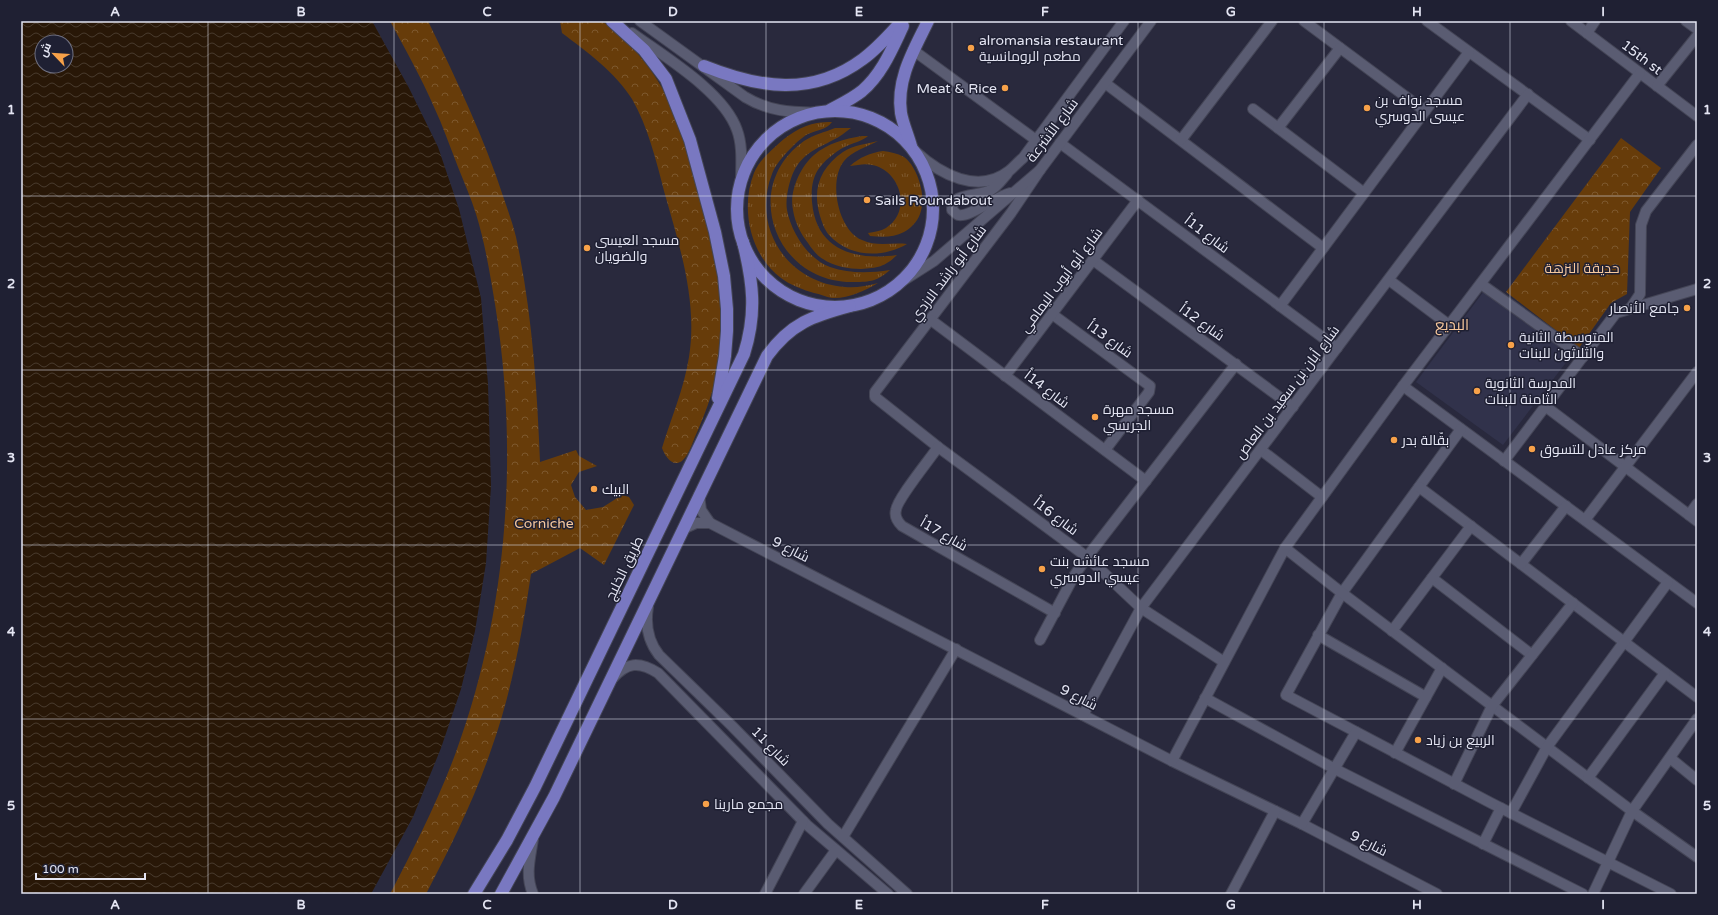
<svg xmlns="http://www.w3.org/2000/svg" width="1718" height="915" viewBox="0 0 1718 915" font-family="'Varela Round',Cairo,sans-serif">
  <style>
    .built { fill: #31324b }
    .grass { fill: url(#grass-tufts) }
    .forest { fill: url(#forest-crowns) }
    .water { fill: url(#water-waves); fill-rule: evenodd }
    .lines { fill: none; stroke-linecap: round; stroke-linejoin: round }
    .minor-casing { stroke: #444556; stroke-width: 12 }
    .major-casing { stroke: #444556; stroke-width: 14 }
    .minor { stroke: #5a5c72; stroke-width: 10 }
    .major { stroke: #7978c1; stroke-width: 12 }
    .grid { fill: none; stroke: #e4e5f3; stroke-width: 1; stroke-opacity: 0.55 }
    .poi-dot { fill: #f7a149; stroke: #1f2033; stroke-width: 1.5 }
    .labels { text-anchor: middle; stroke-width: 3; stroke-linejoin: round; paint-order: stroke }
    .poi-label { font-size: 14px; fill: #e4e5f3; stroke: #1f2033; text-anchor: start }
    .street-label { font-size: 14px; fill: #e4e5f3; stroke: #1f2033 }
    .park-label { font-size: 14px; fill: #f7c99f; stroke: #1f2033 }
    .neighbourhood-label { font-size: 15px; fill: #f8c89c; stroke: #1f2033 }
    .neatline { fill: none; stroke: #e4e5f3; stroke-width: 1.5 }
    .grid-label { font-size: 13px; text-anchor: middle; font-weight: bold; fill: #e4e5f3 }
  </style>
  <defs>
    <pattern id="grass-tufts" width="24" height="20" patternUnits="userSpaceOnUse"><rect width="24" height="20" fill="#673c0a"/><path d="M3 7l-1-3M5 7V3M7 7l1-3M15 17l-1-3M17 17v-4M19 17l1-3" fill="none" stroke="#7d582e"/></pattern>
    <pattern id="forest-crowns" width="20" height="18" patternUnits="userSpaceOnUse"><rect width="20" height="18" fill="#673c0a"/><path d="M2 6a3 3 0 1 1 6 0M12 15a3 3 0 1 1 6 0" fill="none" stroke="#7d582e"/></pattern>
    <pattern id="water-waves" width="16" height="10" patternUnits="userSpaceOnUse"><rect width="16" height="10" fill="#281707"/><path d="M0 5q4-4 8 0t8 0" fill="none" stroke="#47392c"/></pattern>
  </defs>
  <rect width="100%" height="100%" fill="#29293d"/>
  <path class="built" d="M1484 291 1571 356 1503 445 1416 382Z"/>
  <g class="grass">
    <path d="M832 122C826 130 817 130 808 134 797 140 776 162 772 174 751 228 788 283 845 287 856 288 867 286 878 283 865 291 847 299 832 298 826 297 820 294 814 293 804 290 790 285 781 278 750 255 740 208 754 173 758 163 767 154 775 147 785 137 802 125 817 123 822 122 827 122 832 122Z"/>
    <path d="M835 128H851C845 132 840 137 833 140 817 149 804 152 794 171 789 181 785 200 787 210 791 232 808 259 830 267 850 274 870 273 890 270 877 281 871 282 854 282 776 284 739 187 804 141 813 135 825 132 835 128Z"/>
    <path d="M862 136H868C862 141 856 142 849 145 839 149 827 158 820 167 812 177 811 190 812 202 816 250 855 261 897 255 885 267 877 268 861 269 849 269 833 266 823 259 817 256 812 249 808 243 801 234 795 223 793 210 789 192 800 167 814 155 828 143 844 139 862 136Z"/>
    <path d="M878 141C868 146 851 152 844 161 828 181 838 230 862 240 877 247 892 242 907 244 883 258 850 258 829 235 824 229 822 222 820 216 812 189 820 168 843 152 853 145 867 144 878 141Z"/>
    <path d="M883 151C890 152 897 153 904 157 918 167 927 198 920 214 917 222 911 228 904 232 893 238 881 237 870 236L868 233C874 232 881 231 886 228 913 211 900 170 872 165 865 163 858 165 850 166 860 157 870 153 883 151Z"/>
  </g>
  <g class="forest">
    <path d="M390 21H428C456 79 484 137 504 199 508 211 513 224 516 237 532 311 537 386 540 462L576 450 579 456 597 466 579 472 571 485 575 497 586 510 603 507 622 495 629 497 634 505 604 565 580 548 531 574C522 633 512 691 492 747 475 798 451 846 426 894H390C414 848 438 801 456 752 508 610 519 453 495 304 490 274 485 243 476 214 471 198 464 182 458 167 450 147 443 126 434 107 421 77 405 49 390 21Z"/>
    <path d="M560 21C572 21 587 19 599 21 609 23 621 36 628 43 676 93 686 141 703 206 713 244 723 284 723 325 723 361 712 398 698 430 694 438 689 455 683 460 673 469 665 456 662 448 671 418 684 389 689 357 698 301 679 244 664 191 656 160 648 127 632 99 615 72 587 52 562 33Z"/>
    <path d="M1621 138 1661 168 1630 212 1627 294 1611 303 1579 348 1506 292Z"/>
  </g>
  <path class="water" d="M21 21H372L409 88 438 147 459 209 481 298 488 384 491 486 486 563 475 631 461 689 441 748 413 817 371 894H21ZM42 42H66V66H42Z"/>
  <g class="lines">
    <defs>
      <g id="minor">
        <path d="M640 21 745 97C770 112 791 112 820 113"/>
        <path d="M1304 21 1425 111"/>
        <path d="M1427 21 1590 140"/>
        <path d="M1571 21 1697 116"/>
        <path d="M1686 21 1697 29"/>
        <path d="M632 33C665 57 724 92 737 130 743 146 741 165 741 182"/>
        <path d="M1587 33 1595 21"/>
        <path d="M913 50 1036 140"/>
        <path d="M1105 83 1323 248"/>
        <path d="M1657 86 1697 36"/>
        <path d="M1253 109 1364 193"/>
        <path d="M1278 128 1340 48"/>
        <path d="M1181 140 1272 21"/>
        <path d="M1060 143 1337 348"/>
        <path d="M916 152C940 174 978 195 1009 171 1014 167 1018 162 1023 158L1124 21"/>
        <path d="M1040 170 1011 213 875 392V397L938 447 1087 557 1141 608 1224 662"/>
        <path d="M1007 174C1002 179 998 186 991 190 978 197 951 192 952 210L958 215C969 218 995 197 1010 193"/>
        <path d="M1093 260 1293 407"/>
        <path d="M1389 280 1449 325"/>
        <path d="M901 282 934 261 1040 170 1151 21"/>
        <path d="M1481 284 1583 357"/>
        <path d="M1280 306 1469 52"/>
        <path d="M1630 309 1640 294 1641 225 1646 211 1697 145"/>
        <path d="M1052 314 1150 386 1149 392 1105 450"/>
        <path d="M931 320 1146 481"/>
        <path d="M1005 376 1138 200"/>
        <path d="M1403 386 1697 603"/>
        <path d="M1545 406 1697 521"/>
        <path d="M1461 429 1342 593 1286 695 1491 803 1671 894"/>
        <path d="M938 447C930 459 897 499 896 510 894 517 898 522 902 526L1055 613"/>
        <path d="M1261 450 1322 497"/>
        <path d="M1504 461 1616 313 1697 289"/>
        <path d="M1419 487 1697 697"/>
        <path d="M699 495 701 510 710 523"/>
        <path d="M1689 515 1697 504"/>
        <path d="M1585 520 1697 372"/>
        <path d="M683 529 696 523H710L1172 761 1302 824 1437 894"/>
        <path d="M1285 548 1342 593 1632 811 1697 857"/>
        <path d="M1521 564 1566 506"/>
        <path d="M1432 578 1532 655"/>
        <path d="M648 607C645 625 648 641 659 655L732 726 828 824 907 894"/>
        <path d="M1392 631 1471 526"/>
        <path d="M1318 635 1426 697"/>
        <path d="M1040 640 1074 576 1087 557 1236 364"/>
        <path d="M612 679C627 662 639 661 658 673L807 825 888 894"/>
        <path d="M1205 698 1335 769 1583 894"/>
        <path d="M1083 715 1141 608 1528 94"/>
        <path d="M1395 753 1442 668"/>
        <path d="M1670 758 1697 780"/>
        <path d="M1172 761 1285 548 1403 386 1640 73"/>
        <path d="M1588 778 1665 673"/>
        <path d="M1454 784 1492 706 1573 603"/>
        <path d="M1511 813 1547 747 1668 582"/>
        <path d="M1302 824 1356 732"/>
        <path d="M843 837 956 649"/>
        <path d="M1483 844 1501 808"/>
        <path d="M533 894C525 875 530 859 533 839"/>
        <path d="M765 894 803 821"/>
        <path d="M804 894 836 850"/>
        <path d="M1231 894 1275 811"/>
        <path d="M1593 894 1632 811 1697 719"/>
      </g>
      <g id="major">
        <path d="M612 21 644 50 666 79 690 140 715 232 724 276 727 309V331L725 356 718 398"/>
        <path d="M704 66C759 88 812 97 863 59 878 48 890 34 902 21"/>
        <path d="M830 110C841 104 852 99 862 91 882 74 892 49 903 26"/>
        <circle cx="835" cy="209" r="98"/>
        <path d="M911 146C908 135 903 124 901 113 896 79 914 50 928 21"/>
        <path d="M474 894 507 840 535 787 744 354C757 313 753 282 743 242"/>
        <path d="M501 894 554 797 767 356C791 323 813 316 850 306"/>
      </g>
    </defs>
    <use href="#minor" class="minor-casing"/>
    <use href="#major" class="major-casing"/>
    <use href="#minor" class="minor"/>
    <use href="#major" class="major"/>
  </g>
  <path class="grid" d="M208 21V894M394 21V894M580 21V894M766 21V894M952 21V894M1138 21V894M1324 21V894M1510 21V894M21 196H1697M21 370H1697M21 545H1697M21 719H1697"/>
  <g class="poi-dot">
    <circle cx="971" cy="48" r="4"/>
    <circle cx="1005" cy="88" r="4"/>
    <circle cx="1367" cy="108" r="4"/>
    <circle cx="867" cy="200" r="4"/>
    <circle cx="587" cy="248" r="4"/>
    <circle cx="1687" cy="308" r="4"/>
    <circle cx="1511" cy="345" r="4"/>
    <circle cx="1477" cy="391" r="4"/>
    <circle cx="1095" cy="417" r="4"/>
    <circle cx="1394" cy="440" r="4"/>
    <circle cx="1532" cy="449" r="4"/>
    <circle cx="594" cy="489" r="4"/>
    <circle cx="1042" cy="569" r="4"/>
    <circle cx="1418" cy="740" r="4"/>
    <circle cx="706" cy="804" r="4"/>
  </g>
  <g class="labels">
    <g class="poi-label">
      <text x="979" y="45">alromansia restaurant<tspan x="979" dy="16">مطعم الرومانسية</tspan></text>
      <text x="997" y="93" text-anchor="end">Meat &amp; Rice</text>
      <text x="1375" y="105">مسجد نواف بن<tspan x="1375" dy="16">عيسى الدوسري</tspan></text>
      <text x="875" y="205">Sails Roundabout</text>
      <text x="595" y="245">مسجد العيسى<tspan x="595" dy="16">والضويان</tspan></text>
      <text x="1679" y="313" text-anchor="end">جامع الأنصار</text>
      <text x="1519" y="342">المتوسطة الثانية<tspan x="1519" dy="16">والثلاثون للبنات</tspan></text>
      <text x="1485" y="388">المدرسة الثانوية<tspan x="1485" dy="16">الثامنة للبنات</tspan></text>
      <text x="1103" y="414">مسجد مهرة<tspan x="1103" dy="16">الجريسي</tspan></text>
      <text x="1402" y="445">بقّالة بدر</text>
      <text x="1540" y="454">مركز عادل للتسوق</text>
      <text x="602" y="494">البيك</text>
      <text x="1050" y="566">مسجد عائشه بنت<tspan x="1050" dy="16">عيسي الدوسري</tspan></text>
      <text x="1426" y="745">الربيع بن زياد</text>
      <text x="714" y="809">مجمع مارينا</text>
    </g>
    <g class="street-label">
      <text transform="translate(1642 57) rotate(37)" y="5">15th st</text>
      <text transform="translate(1052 130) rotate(-53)" y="5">شارع الأشرعة</text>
      <text transform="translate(1207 234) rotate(37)" y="5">شارع 11أ</text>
      <text transform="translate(948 273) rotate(-53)" y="5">شارع أبو راشد الازدي</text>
      <text transform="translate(1061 280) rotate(-53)" y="5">شارع أبو أيوب اليمامي</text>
      <text transform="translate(1202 322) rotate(36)" y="5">شارع 12أ</text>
      <text transform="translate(1110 339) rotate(36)" y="5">شارع 13أ</text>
      <text transform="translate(1047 389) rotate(37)" y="5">شارع 14أ</text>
      <text transform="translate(1287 392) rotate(-53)" y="5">شارع أبان بن سعيد بن العاص</text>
      <text transform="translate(1056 516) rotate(37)" y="5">شارع 16أ</text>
      <text transform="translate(944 534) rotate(30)" y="5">شارع 17أ</text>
      <text transform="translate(791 549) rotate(27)" y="5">شارع 9</text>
      <text transform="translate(624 568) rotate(-64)" y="5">طريق الخليج</text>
      <text transform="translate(1079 697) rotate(27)" y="5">شارع 9</text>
      <text transform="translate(771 746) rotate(46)" y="5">شارع 11</text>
      <text transform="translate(1369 843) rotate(27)" y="5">شارع 9</text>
    </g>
    <g class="park-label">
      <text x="1582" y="273">حديقة النزهة</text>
      <text x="544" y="528">Corniche</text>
    </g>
    <g class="neighbourhood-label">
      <text x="1452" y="330">البديع</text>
    </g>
  </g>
  <rect width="1718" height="915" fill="none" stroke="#1f2033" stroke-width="44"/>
  <g transform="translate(54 54) rotate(295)"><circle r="19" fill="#1f2033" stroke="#6e6f80"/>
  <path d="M0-3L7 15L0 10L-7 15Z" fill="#f7a149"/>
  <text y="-6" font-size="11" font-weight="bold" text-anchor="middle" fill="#e4e5f3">ش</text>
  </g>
  <path d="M36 873v6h109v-6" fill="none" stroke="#e4e5f3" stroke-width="2"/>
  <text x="42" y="873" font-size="12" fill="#e4e5f3" stroke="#1f2033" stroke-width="3" paint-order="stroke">100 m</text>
  <rect x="22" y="22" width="1674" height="871" class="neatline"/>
  <g class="grid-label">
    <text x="115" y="16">A</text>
    <text x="301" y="16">B</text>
    <text x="487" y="16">C</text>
    <text x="673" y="16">D</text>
    <text x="859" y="16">E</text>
    <text x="1045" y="16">F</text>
    <text x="1231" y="16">G</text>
    <text x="1417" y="16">H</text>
    <text x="1603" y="16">I</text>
    <text x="11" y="114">1</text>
    <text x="1707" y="114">1</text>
    <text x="11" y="288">2</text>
    <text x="1707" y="288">2</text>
    <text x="11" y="462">3</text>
    <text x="1707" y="462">3</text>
    <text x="11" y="636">4</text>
    <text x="1707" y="636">4</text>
    <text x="11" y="810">5</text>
    <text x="1707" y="810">5</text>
    <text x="115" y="909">A</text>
    <text x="301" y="909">B</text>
    <text x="487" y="909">C</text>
    <text x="673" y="909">D</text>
    <text x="859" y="909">E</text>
    <text x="1045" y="909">F</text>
    <text x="1231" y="909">G</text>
    <text x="1417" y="909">H</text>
    <text x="1603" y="909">I</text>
  </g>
</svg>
